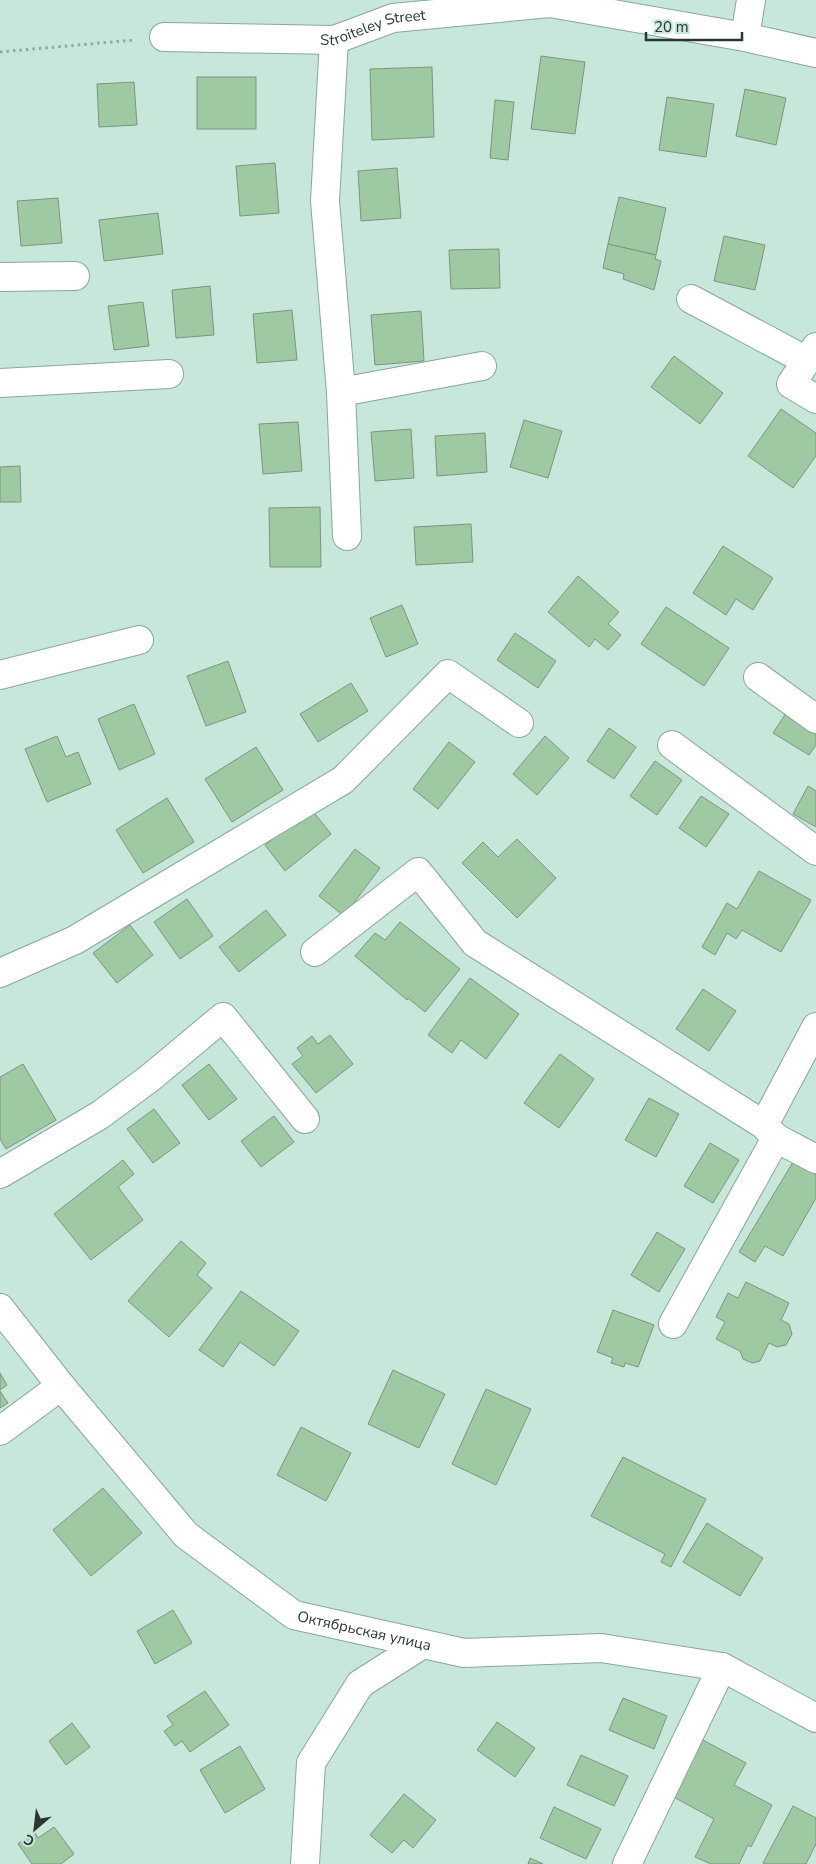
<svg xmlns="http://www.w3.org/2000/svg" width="816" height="1864" viewBox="0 0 816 1864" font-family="'Nunito Sans',sans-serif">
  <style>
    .building { fill: #9fc9a3; stroke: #7e9380 }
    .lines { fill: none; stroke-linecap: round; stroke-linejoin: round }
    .minor-casing { stroke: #89a79c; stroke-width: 30 }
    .path { stroke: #8fa99f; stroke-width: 3; stroke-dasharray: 2.5 4; stroke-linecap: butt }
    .minor { stroke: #fff; stroke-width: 28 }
    .labels { text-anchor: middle; stroke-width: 4; stroke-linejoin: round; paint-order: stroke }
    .street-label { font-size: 15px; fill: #293632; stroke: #c7e7db }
  </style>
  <rect width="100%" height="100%" fill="#c7e7db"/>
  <g class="building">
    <path d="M541 56 585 62 575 134 531 129Z"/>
    <path d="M432 67 434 137 372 140 370 69Z"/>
    <rect x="197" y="77" width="59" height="52"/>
    <path d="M134 82 137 125 99 127 97 84Z"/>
    <path d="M745 89 786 98 776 145 736 136Z"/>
    <path d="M667 97 714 104 706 157 659 150Z"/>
    <path d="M495 100 514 102 508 160 490 158Z"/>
    <path d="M275 163 279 213 240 216 236 166Z"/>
    <path d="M397 168 401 218 361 221 358 171Z"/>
    <path d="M619 197 666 208 656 255 608 244Z"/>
    <path d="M58 198 62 243 21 246 17 201Z"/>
    <path d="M158 213 163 254 104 261 99 220Z"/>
    <path d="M724 236 765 245 755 290 714 281Z"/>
    <path d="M608 244 656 255 655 259 661 261 654 290 623 279 624 274 603 268Z"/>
    <path d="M499 249 500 288 451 289 449 250Z"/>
    <path d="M210 286 214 335 176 338 172 290Z"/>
    <path d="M143 302 149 346 114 350 108 306Z"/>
    <path d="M292 310 297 360 257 363 253 314Z"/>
    <path d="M421 311 424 361 375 365 371 315Z"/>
    <path d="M674 356 723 393 700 424 651 387Z"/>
    <path d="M781 409 816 433V456L793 488 748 456Z"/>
    <path d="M524 420 562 431 548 478 510 467Z"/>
    <path d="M298 422 302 471 263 474 259 424Z"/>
    <path d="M411 429 414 478 375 481 371 432Z"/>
    <path d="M485 433 487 472 437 476 435 436Z"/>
    <path d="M20 466 21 502H0V467Z"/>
    <path d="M320 507 321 567H270L269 508Z"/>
    <path d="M471 524 473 562 416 565 414 527Z"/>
    <path d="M723 546 773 578 753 610 736 599 726 615 693 593Z"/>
    <path d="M578 576 619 612 608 624 621 635 608 650 595 639 589 647 548 612Z"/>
    <path d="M402 605 418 644 386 657 370 618Z"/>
    <path d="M666 607 729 648 704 686 641 644Z"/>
    <path d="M515 633 556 661 538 688 497 660Z"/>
    <path d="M228 661 246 712 206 726 187 676Z"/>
    <path d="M351 683 368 711 318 742 300 714Z"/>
    <path d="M134 704 155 754 119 770 98 719Z"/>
    <path d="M790 707 816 723V745L809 755 773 733Z"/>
    <path d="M609 728 636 747 614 779 587 761Z"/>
    <path d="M57 736 66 757 78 752 91 784 47 802 25 749Z"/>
    <path d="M545 736 569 758 537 795 513 774Z"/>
    <path d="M449 742 475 762 438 809 413 789Z"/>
    <path d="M256 747 283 790 232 822 205 779Z"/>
    <path d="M655 761 682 780 657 815 630 796Z"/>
    <path d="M808 786 816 791V827L793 814Z"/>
    <path d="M701 796 729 814 706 847 679 828Z"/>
    <path d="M167 798 194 842 143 873 116 830Z"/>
    <path d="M311 809 331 834 285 871 265 845Z"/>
    <path d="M517 839 556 878 517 918 462 863 483 842 498 857Z"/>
    <path d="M355 849 380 868 344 916 319 896Z"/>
    <path d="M759 871 811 900 781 952 742 930 736 939 727 933 715 955 702 947 727 903 737 909Z"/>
    <path d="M187 899 213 936 180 959 154 922Z"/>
    <path d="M266 910 286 935 239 972 219 947Z"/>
    <path d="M400 922 460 969 425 1012 408 998 407 1000 355 956 375 933 385 940Z"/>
    <path d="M130 925 153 955 117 983 93 953Z"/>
    <path d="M470 978 519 1014 486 1059 461 1040 452 1053 428 1035Z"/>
    <path d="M703 989 736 1011 709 1051 676 1029Z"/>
    <path d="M330 1035 353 1064 316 1093 292 1064 303 1056 297 1048 312 1036 318 1044Z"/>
    <path d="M560 1054 594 1079 559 1128 524 1103Z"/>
    <path d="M23 1064 56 1120 6 1149 0 1139V1077Z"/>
    <path d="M209 1064 237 1099 209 1120 182 1085Z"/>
    <path d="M649 1098 679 1114 656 1157 625 1140Z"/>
    <path d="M154 1109 180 1143 153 1163 127 1129Z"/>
    <path d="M274 1116 294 1142 261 1167 241 1141Z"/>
    <path d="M710 1143 739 1160 713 1203 684 1186Z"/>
    <path d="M123 1160 134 1174 118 1187 143 1220 91 1260 54 1214Z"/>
    <path d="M793 1162 816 1175V1198L783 1256 765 1246 755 1262 739 1252Z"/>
    <path d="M657 1232 685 1249 659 1292 631 1275Z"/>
    <path d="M181 1241 206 1263 197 1275 212 1288 169 1337 128 1301Z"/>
    <path d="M746 1282 789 1303 781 1320 789 1324 792 1334 786 1345 777 1347 769 1343 760 1361 752 1363 743 1359 740 1351 716 1339 725 1322 716 1317 728 1293 738 1298Z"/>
    <path d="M241 1291 299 1331 274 1366 240 1342 223 1367 199 1350Z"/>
    <path d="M613 1310 654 1325 638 1367 625 1363 624 1367 611 1363 613 1358 597 1352Z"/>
    <path d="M393 1370 445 1394 419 1448 368 1424Z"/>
    <path d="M0 1373 7 1385 0 1390Z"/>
    <path d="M486 1389 531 1409 496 1485 452 1464Z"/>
    <path d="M0 1391 8 1403 0 1408Z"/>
    <path d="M301 1427 351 1453 326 1501 277 1475Z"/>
    <path d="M623 1457 706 1499 671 1567 661 1562 665 1554 591 1516Z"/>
    <path d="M103 1488 142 1533 91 1576 53 1530Z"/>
    <path d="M707 1523 763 1558 740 1596 683 1562Z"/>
    <path d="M173 1610 192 1643 155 1664 137 1631Z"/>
    <path d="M205 1691 229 1725 190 1752 182 1741 175 1746 164 1731 173 1725 167 1716Z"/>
    <path d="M623 1698 667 1716 654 1749 609 1730Z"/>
    <path d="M497 1722 535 1748 515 1777 477 1750Z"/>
    <path d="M72 1723 90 1747 66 1765 49 1741Z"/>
    <path d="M701 1739 746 1763 734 1785 772 1805 751 1847 748 1845 739 1864H711L695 1857 714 1819 670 1795Z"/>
    <path d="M240 1746 265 1789 225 1813 200 1770Z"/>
    <path d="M581 1755 628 1776 614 1806 567 1785Z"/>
    <path d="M404 1794 436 1820 413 1848 404 1840 392 1853 370 1835Z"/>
    <path d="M793 1806 816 1818V1844L806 1864H764L763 1863Z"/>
    <path d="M554 1807 601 1829 586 1859 540 1838Z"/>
    <path d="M54 1827 74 1854 61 1864H32L18 1844 34 1831 38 1838Z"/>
    <path d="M530 1858 543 1864H528Z"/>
  </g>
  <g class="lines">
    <defs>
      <g id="minor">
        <path id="s1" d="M164 37 334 40 393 18 550 3 745 37 816 53"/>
        <path d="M745 37 751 0"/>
        <path d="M334 40 325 201 341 392 482 366"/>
        <path d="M0 277 75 276"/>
        <path d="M691 299 807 361"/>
        <path d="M816 347 791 384 816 399"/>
        <path d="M0 383 169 374"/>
        <path d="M341 392 347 536"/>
        <path d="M0 675 139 640"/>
        <path d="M758 677 816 719"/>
        <path d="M672 745 816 851"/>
        <path d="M315 952 418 872 475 943 764 1125 816 1027"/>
        <path d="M0 973 75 940 343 780 448 674 519 723"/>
        <path d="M776 1138 816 1159"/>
        <path d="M0 1174 100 1115 150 1078 223 1017 305 1119"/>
        <path id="s2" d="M0 1308 61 1386 186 1535 294 1615 464 1653 601 1648 722 1667 816 1718"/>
        <path d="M673 1324 776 1138 764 1125"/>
        <path d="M0 1431 61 1386"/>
        <path d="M305 1864 311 1763 360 1684 423 1644"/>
        <path d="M627 1864 722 1667"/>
      </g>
    </defs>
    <use href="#minor" class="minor-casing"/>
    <path class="path" d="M0 52 134 40"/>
    <use href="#minor" class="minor"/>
  </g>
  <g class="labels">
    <g class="street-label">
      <text dy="5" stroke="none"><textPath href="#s1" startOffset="211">Stroiteley Street</textPath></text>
      <text dy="5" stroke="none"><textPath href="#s2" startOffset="500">Октябрьская улица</textPath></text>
    </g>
  </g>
  <g transform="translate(35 1829) rotate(208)" stroke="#c7e7db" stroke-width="4" paint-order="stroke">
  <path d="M0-4L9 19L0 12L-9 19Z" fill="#293632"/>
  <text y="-8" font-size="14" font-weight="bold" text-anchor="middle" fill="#293632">С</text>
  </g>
  <path d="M646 32v8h96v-8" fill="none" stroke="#293632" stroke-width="2.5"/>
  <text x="654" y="32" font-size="15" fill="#293632" stroke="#c7e7db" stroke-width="4" paint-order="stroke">20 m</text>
</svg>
